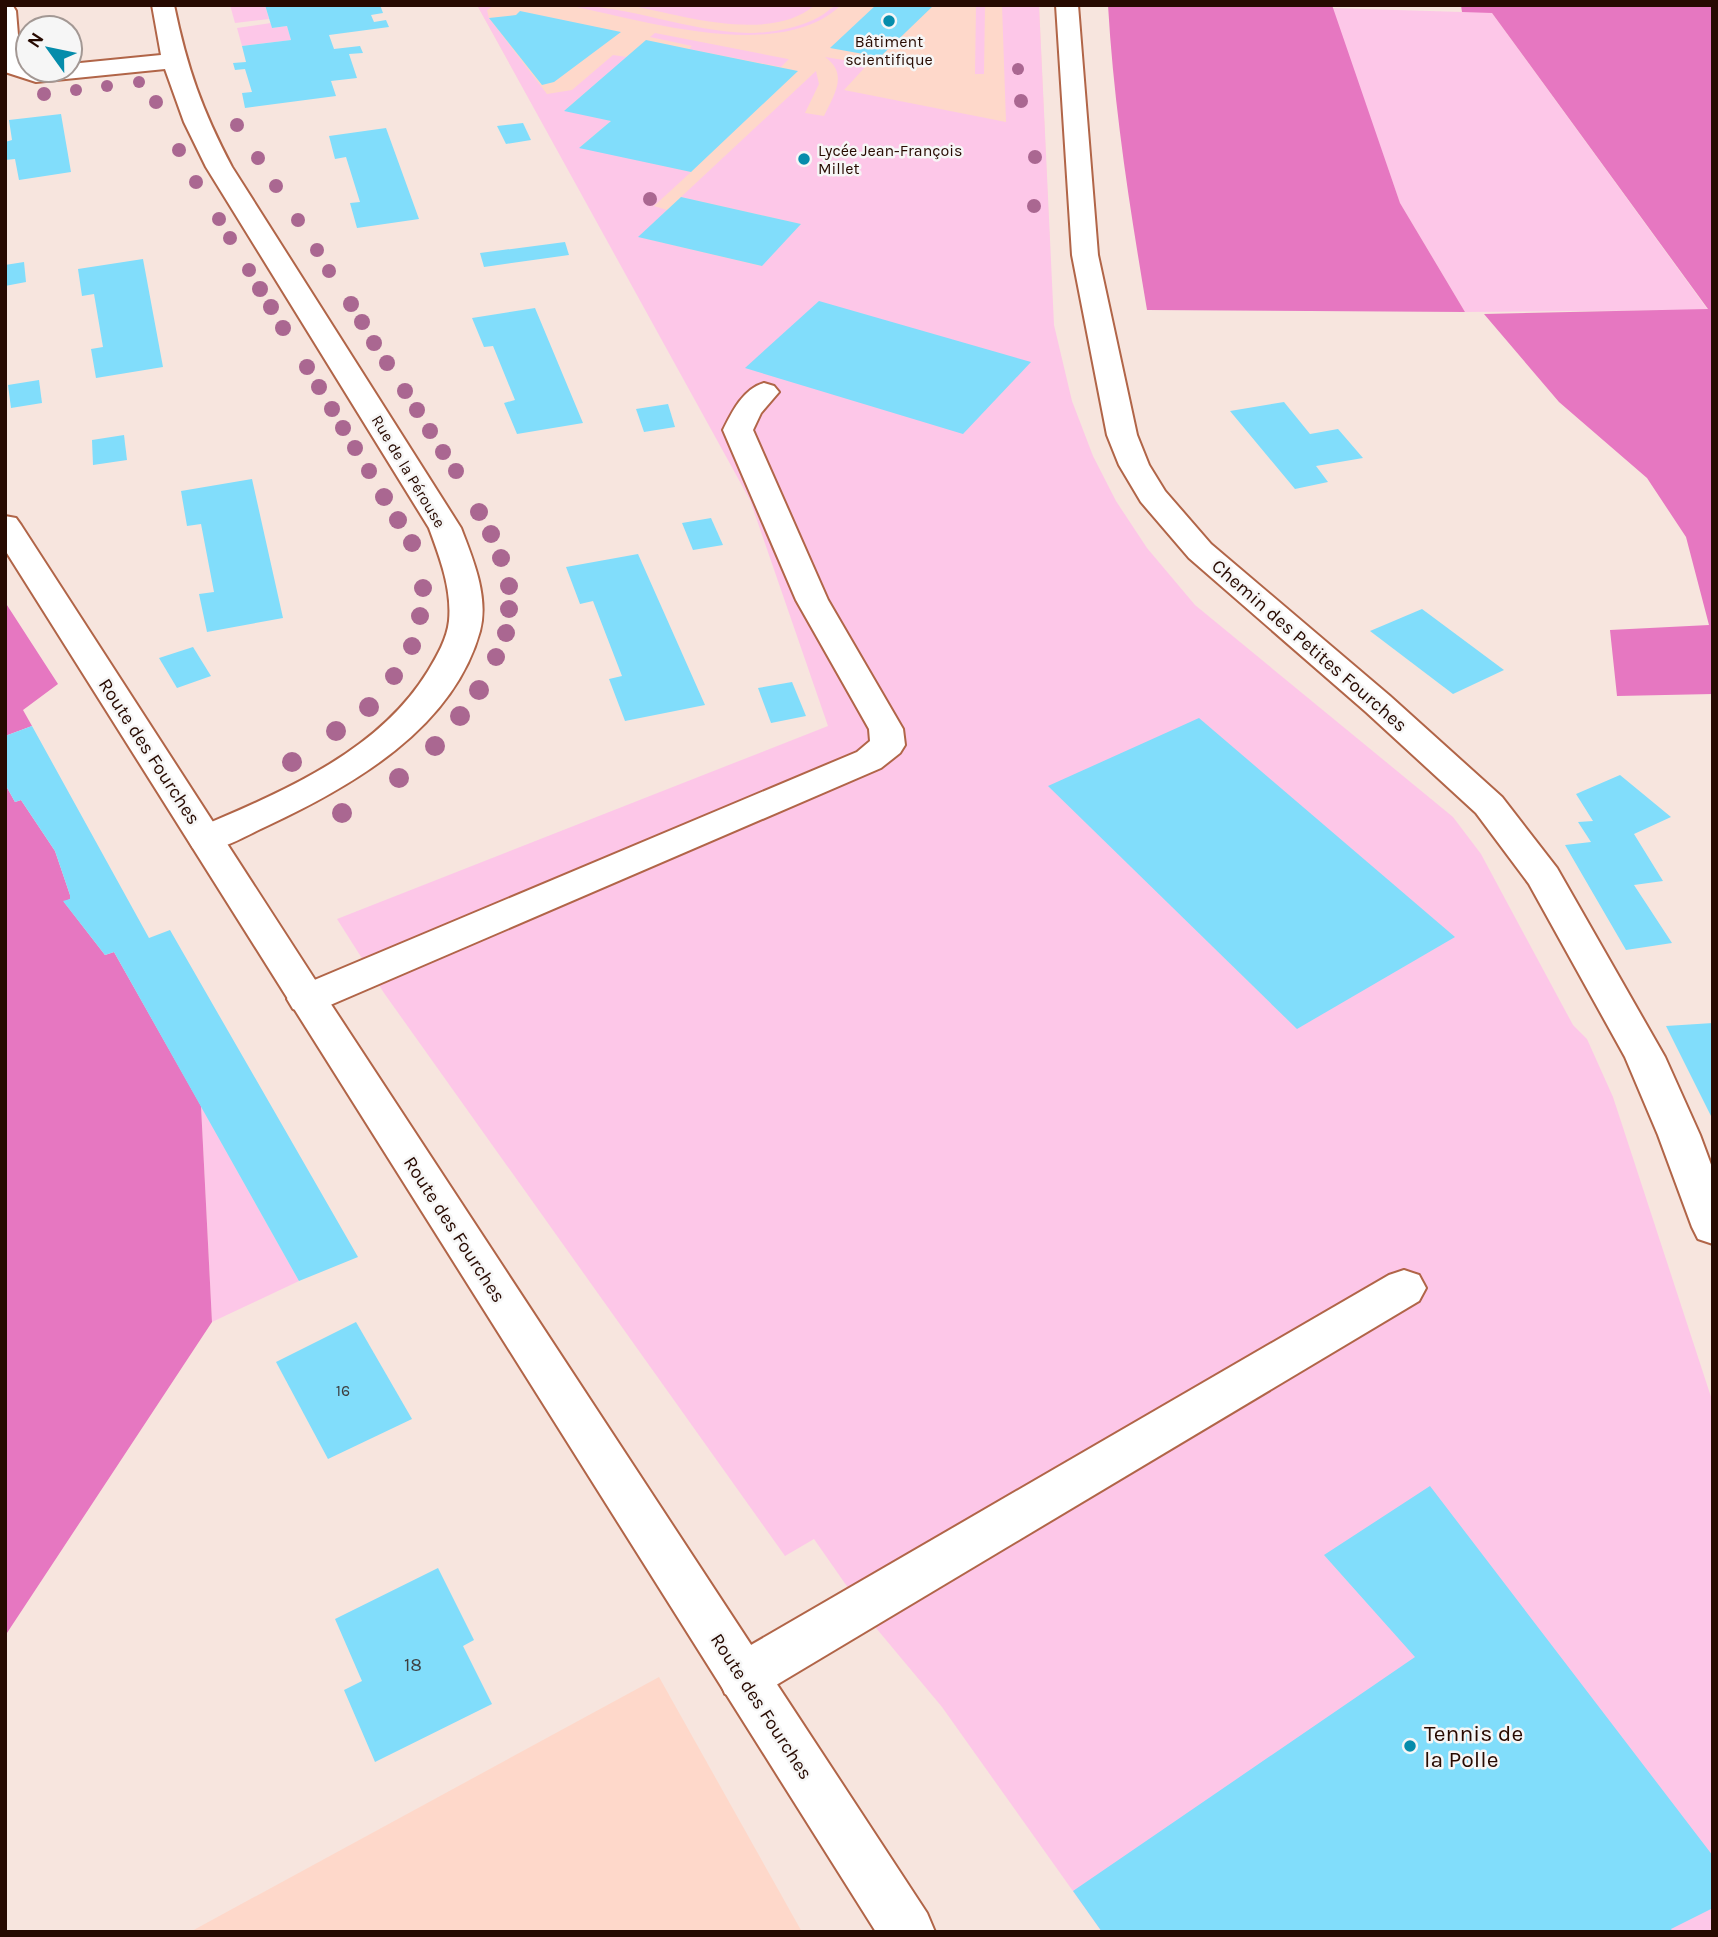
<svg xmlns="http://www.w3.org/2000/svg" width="1718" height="1937" viewBox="0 0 1718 1937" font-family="Karla,sans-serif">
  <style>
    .built { fill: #fed8ca }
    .green { fill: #fdc7e8 }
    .forest { fill: #e677c1 }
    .building { fill: #81ddfb }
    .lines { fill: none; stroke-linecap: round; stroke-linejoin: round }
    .minor-casing { stroke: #b16548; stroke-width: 4 }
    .major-casing { stroke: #b16548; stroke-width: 4 }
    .minor { fill: #fff; fill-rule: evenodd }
    .major { fill: #fff; fill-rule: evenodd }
    .tree { fill: #aa6791 }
    .poi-dot { fill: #058cab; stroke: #f6f6f6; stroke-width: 2.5 }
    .labels { text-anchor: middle; stroke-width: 5; stroke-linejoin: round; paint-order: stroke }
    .far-poi-label { font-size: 16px; fill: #270a01; stroke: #f6f6f6 }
    .far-street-label { font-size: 16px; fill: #270a01; stroke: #f6f6f6 }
    .number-label { font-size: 16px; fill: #3e3f40 }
    .street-label { font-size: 19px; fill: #270a01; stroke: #f6f6f6 }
    .near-number-label { font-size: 19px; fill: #3e3f40 }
    .near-poi-label { font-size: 23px; fill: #270a01; stroke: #f6f6f6; text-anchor: start }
  </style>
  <rect width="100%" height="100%" fill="#f7e5de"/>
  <g class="built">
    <path d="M477 5H1039L1050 250 646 309Z"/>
    <path d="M659 1677 802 1932H190Z"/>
  </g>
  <g class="green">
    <path d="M230 5H265L269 19 235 23Z"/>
    <path d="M477 5H495L487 10 489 18 547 94 572 90 613 55 627 57 565 110 611 121 580 147 691 172 654 206 667 210 639 237 761 266 801 224 681 197 816 71 819 84 805 113 824 116C834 95 849 74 825 57L868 64 844 90 1006 122 1002 5H1039L1054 325 1072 401 1093 456 1116 501 1147 548 1195 605 1453 817 1481 854 1573 1025 1587 1039 1613 1097 1713 1403V1932H1102L942 1707 876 1628 814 1539 785 1556 384 993 337 919 828 726 750 500Z"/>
    <path d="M567 5C629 5 688 32 750 33 772 33 799 28 819 17 827 13 832 5 841 5 780 64 642 20 567 5Z"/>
    <path d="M629 5H815C770 44 680 15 629 5Z"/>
    <path d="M976 5H985L984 74H975Z"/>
    <path d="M1461 5 1492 13 1708 310 1465 312 1400 203 1332 8 1462 12Z"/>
    <path d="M271 23 272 28 287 26 291 40 242 46 237 28Z"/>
    <path d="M655 33 788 59H789L781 67 689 49 692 46 650 37Z"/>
    <path d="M201 1106 299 1281 212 1322Z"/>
  </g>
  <g class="forest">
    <path d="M1108 5H1332L1400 203 1465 312 1147 310C1130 209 1114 108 1108 5Z"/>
    <path d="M1461 5H1713V694L1617 696 1610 630 1709 625 1686 537 1647 478 1559 402 1484 314 1708 309 1492 13 1462 12Z"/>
    <path d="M5 602 58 684 23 710 32 726 5 736Z"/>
    <path d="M5 784 15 802 21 800 55 851 70 895V899L64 902 105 955 114 952 201 1106 212 1322 5 1636Z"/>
  </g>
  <g class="building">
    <path d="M265 5H380L383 13 371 15 374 22 386 20 389 27 329 35 334 49 360 46 363 53 349 54 357 78 331 81 336 96 245 108 242 93 252 92 245 69 235 70 233 63 246 62 242 46 291 40 287 26 272 28Z"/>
    <path d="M876 5H934L880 57 830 48Z"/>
    <path d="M520 11 621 32 554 82 542 85 489 18 516 15Z"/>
    <path d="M646 40 689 49 798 71 691 172 579 148 611 121 564 111Z"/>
    <path d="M61 114 71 172 19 180 15 159 5 160V142L12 140 9 120Z"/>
    <path d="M523 123 531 140 506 144 497 126Z"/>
    <path d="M386 128 419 219 357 228 350 203 360 202 346 157 335 159 329 136Z"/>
    <path d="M681 197 801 224 762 266 638 237Z"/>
    <path d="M565 242 569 255 484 267 480 253Z"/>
    <path d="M143 259 163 367 96 378 91 349 103 347 94 294 82 296 78 269Z"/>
    <path d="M24 262 26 282 5 286V265Z"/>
    <path d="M819 301 1031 362 963 434 745 368Z"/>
    <path d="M535 308 583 423 517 434 504 403 515 400 493 346 484 347 472 318Z"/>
    <path d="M39 380 42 403 11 408 8 385Z"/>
    <path d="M1284 402 1310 434 1338 429 1363 458 1316 466 1328 482 1295 489 1230 411Z"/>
    <path d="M668 404 675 427 644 432 636 409Z"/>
    <path d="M124 435 127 460 93 465 92 440Z"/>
    <path d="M252 479 283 618 207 632 199 594 214 592 201 524 187 526 181 491Z"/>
    <path d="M711 518 723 545 693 550 682 523Z"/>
    <path d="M638 554 705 705 625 721 609 679 622 676 593 601 580 604 566 567Z"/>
    <path d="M1422 609 1504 670 1453 694 1370 631Z"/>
    <path d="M193 647 211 676 177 688 159 658Z"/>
    <path d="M792 682 806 716 771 723 758 688Z"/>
    <path d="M1199 718 1455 937 1297 1029 1048 786Z"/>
    <path d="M32 726 149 938 170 930 358 1257 299 1281 114 952 105 955 63 901 70 899V895L55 851 21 800 15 802 5 784V736Z"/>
    <path d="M1620 775 1671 817 1634 834 1663 881 1634 885 1672 943 1626 950 1565 845 1591 842 1578 822 1593 821 1576 794Z"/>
    <path d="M1713 1023V1120L1666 1026Z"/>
    <path d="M356 1322 412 1419 328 1459 276 1362Z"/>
    <path d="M1430 1486 1713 1856V1908L1671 1929 1673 1932H1102L1073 1891 1415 1657 1324 1555Z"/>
    <path d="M438 1568 474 1640 463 1646 492 1704 375 1762 344 1690 362 1681 335 1619Z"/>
  </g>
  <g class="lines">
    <defs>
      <g id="minor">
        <path d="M5 5 13 6 16 11 20 59 28 64V70H70V64L161 55 152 5H174C187 68 202 110 232 167L461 528C473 559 489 597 480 631 453 729 352 786 267 826 244 836 218 855 193 848L188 839 193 830C279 793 377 754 428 671 437 656 447 639 449 621 452 589 440 558 429 528L206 167 184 122 165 69 36 82 5 72Z"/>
        <path d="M1056 5H1078L1098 255 1137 435 1149 465 1165 491 1211 544 1390 696 1502 797 1557 868 1665 1057 1700 1135 1713 1170V1244L1698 1239 1692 1227 1658 1135 1625 1057 1529 884 1476 813 1366 712 1189 558 1141 502 1119 465 1107 435 1072 255Z"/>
        <path d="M764 383 774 386 779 392 761 413 753 430 828 600 903 729 905 745 900 753 881 768 321 1009 307 1013 293 1009 287 999 293 989 857 752 870 741 869 729 796 600 723 430C732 412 743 389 764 383Z"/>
        <path d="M1404 1270 1419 1275 1426 1288 1419 1301 761 1694 743 1701 725 1694 718 1677 725 1660 1389 1275Z"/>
      </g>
      <path id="major" d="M5 516 16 518 21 525 321 989 927 1913 935 1932H876L5 550Z"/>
    </defs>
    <use href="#minor" class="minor-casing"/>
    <use href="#major" class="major-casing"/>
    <use href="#minor" class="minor"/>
    <use href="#major" class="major"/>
  </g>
  <g class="tree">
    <circle cx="1018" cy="69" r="6"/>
    <circle cx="139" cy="82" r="6"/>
    <circle cx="107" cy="86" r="6"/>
    <circle cx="76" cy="90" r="6"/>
    <circle cx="44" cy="94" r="7"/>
    <circle cx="1021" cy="101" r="7"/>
    <circle cx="156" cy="102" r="7"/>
    <circle cx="237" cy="125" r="7"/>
    <circle cx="179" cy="150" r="7"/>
    <circle cx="1035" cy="157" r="7"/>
    <circle cx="258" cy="158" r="7"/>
    <circle cx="196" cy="182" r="7"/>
    <circle cx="276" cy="186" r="7"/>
    <circle cx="650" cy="199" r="7"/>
    <circle cx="1034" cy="206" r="7"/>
    <circle cx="219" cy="219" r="7"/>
    <circle cx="298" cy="220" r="7"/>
    <circle cx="230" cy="238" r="7"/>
    <circle cx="317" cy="250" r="7"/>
    <circle cx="249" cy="270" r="7"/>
    <circle cx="329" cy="271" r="7"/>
    <circle cx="260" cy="289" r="8"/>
    <circle cx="351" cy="304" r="8"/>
    <circle cx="271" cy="307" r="8"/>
    <circle cx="362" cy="322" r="8"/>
    <circle cx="283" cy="328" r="8"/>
    <circle cx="374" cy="343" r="8"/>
    <circle cx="387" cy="363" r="8"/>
    <circle cx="307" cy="367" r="8"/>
    <circle cx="319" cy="387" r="8"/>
    <circle cx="405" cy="391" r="8"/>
    <circle cx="332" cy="409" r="8"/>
    <circle cx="417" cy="410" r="8"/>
    <circle cx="343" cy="428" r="8"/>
    <circle cx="430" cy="431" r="8"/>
    <circle cx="355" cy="448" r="8"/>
    <circle cx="443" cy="452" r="8"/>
    <circle cx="369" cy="471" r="8"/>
    <circle cx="456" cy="471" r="8"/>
    <circle cx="384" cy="497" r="9"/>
    <circle cx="479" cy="512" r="9"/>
    <circle cx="398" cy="520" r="9"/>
    <circle cx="491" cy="534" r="9"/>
    <circle cx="412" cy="543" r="9"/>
    <circle cx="501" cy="558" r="9"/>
    <circle cx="509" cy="586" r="9"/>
    <circle cx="423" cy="588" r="9"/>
    <circle cx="509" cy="609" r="9"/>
    <circle cx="420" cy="616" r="9"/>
    <circle cx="506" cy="633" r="9"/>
    <circle cx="412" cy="646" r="9"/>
    <circle cx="496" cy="657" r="9"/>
    <circle cx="394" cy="676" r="9"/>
    <circle cx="479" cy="690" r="10"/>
    <circle cx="369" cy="707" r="10"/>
    <circle cx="460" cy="716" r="10"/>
    <circle cx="336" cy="731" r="10"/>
    <circle cx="435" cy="746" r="10"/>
    <circle cx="292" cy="762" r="10"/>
    <circle cx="399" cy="778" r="10"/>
    <circle cx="342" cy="813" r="10"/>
  </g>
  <g class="poi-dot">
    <circle cx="889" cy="21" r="7"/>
    <circle cx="804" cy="159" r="7"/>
    <circle cx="1410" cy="1746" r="7"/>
  </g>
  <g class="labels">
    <g class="far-poi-label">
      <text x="889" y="47">Bâtiment<tspan x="889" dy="18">scientifique</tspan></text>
      <text x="818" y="156" text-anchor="start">Lycée Jean-François<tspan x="818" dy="18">Millet</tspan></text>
    </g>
    <g class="far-street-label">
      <text transform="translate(409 471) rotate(59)" y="6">Rue de la Pérouse</text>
    </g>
    <g class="number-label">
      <text x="343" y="1396">16</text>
    </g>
    <g class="street-label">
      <text transform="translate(1310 645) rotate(41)" y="7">Chemin des Petites Fourches</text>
      <text transform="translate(150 751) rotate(57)" y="7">Route des Fourches</text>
      <text transform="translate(455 1229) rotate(57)" y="7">Route des Fourches</text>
      <text transform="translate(762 1706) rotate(57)" y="7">Route des Fourches</text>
    </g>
    <g class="near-number-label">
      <text x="413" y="1671">18</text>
    </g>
    <g class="near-poi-label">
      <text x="1424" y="1741">Tennis de<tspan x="1424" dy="26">la Polle</tspan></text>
    </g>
  </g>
  <rect width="1718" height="1937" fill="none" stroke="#270a01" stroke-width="14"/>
  <g transform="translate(49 49) rotate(303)"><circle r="33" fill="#f6f6f6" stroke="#a39894" stroke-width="2"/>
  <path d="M0-5L12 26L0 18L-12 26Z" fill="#058cab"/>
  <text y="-10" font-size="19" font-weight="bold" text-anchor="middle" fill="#270a01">N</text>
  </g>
</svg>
